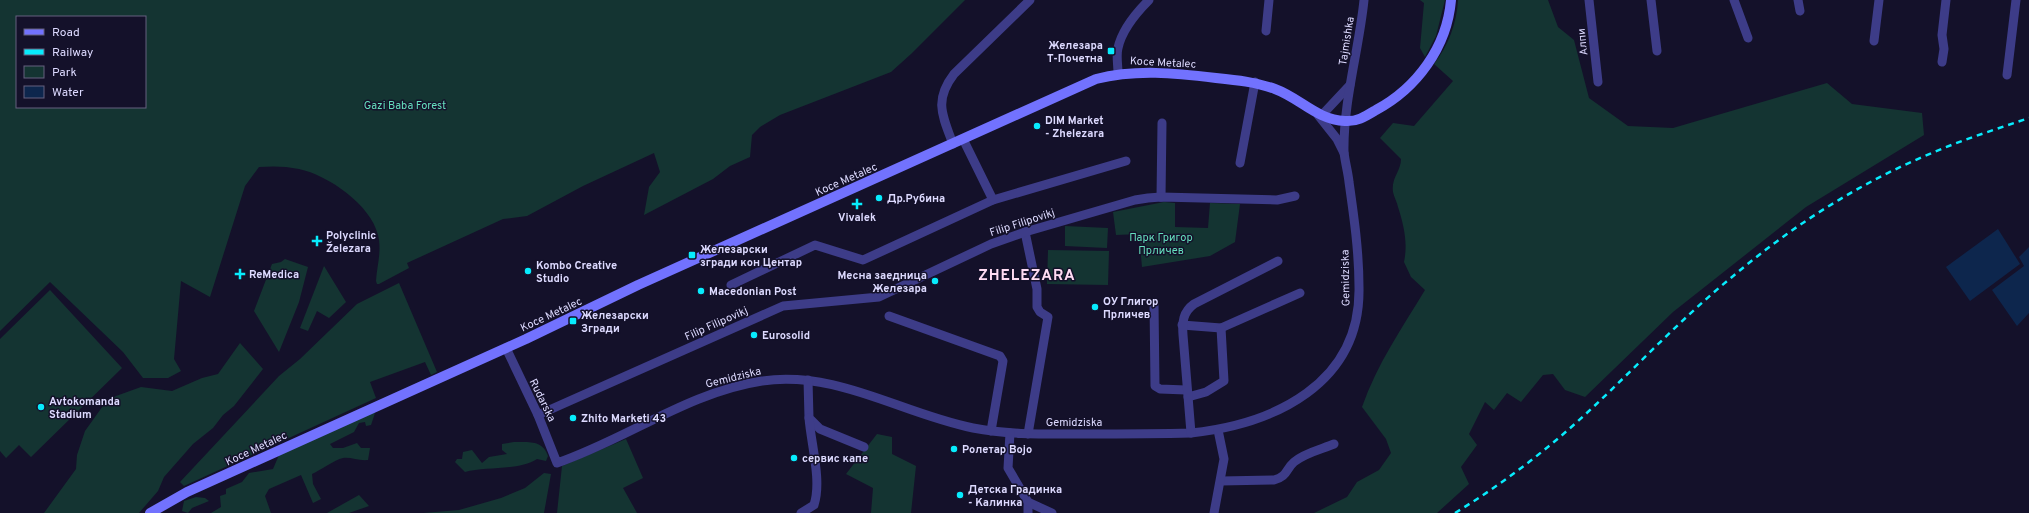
<svg xmlns="http://www.w3.org/2000/svg" width="2029" height="513" viewBox="0 0 2029 513" font-family="Overpass,sans-serif">
  <style>
    .green { fill: #143432; fill-rule: evenodd }
    .water { fill: #0d264d }
    .lines { fill: none; stroke-linecap: round; stroke-linejoin: round }
    .street { stroke: #3d3c88; stroke-width: 9 }
    .secondary { stroke: #7272fe; stroke-width: 10 }
    .rail { stroke: #07ecfd; stroke-width: 2.5; stroke-dasharray: 6 5; stroke-linecap: butt }
    .poi-dot { fill: #07ecfd; stroke: #14112a; stroke-width: 1.5 }
    .labels { text-anchor: middle; stroke-width: 3; stroke-linejoin: round; paint-order: stroke }
    .street-label { font-size: 11px; fill: #dddaff; stroke: #14112a }
    .poi-label { font-size: 11px; font-weight: bold; fill: #dddaff; stroke: #14112a; text-anchor: start }
    .park-label { font-size: 11px; fill: #65e0be; stroke: #14112a }
    .district-label { font-size: 15px; font-weight: bold; letter-spacing: 1px; fill: #ffdcf3; stroke: #14112a }
  </style>
  <rect width="100%" height="100%" fill="#14112a"/>
  <g class="green">
    <path d="M0 0H965L911 54 891 72 780 115 760 127 752 135 750 157 730 166 713 179 644 215 649 187 660 172 654 153 583 186 527 216 503 219 407 263 409 268 379 284H377L376 281C377 265 382 251 378 235 371 205 328 175 299 169 285 166 272 166 259 167L245 186 210 297 181 281 174 359 181 371 168 378H143L123 352 50 282 0 331ZM17 17H145V107H17Z"/>
    <path d="M1420 0H1445L1436 36 1425 57 1420 48 1424 3Z"/>
    <path d="M1458 0H1548L1558 27 1574 40 1589 98 1628 126 1673 128 1827 83 1852 104 1922 113 1924 135 1806 207 1673 312 1585 397 1565 390 1553 374 1543 375 1521 402 1507 393 1494 410 1485 402 1469 434 1477 445 1461 467 1469 484 1437 513H1314L1347 497 1357 482 1379 470 1391 453 1386 439 1362 407C1377 364 1402 328 1425 290L1411 277 1404 262C1408 243 1404 226 1398 207 1397 202 1394 197 1393 192 1391 178 1401 171 1401 159L1380 138 1393 123 1414 126 1453 81 1434 64C1448 46 1457 23 1458 0Z"/>
    <path d="M1164 202 1175 203V227L1208 228 1210 203 1240 204 1235 242 1210 256 1142 267 1139 234 1116 235 1113 212Z"/>
    <path d="M1065 226 1108 228 1107 248 1065 246Z"/>
    <path d="M1048 250 1109 251 1108 285 1047 284Z"/>
    <path d="M285 259 308 267 299 302 279 352 254 311 272 264 281 262Z"/>
    <path d="M324 266 346 302 329 318 317 311 308 331 300 328Z"/>
    <path d="M399 283 437 372 431 375 425 362 370 382 376 398 184 486 180 482 279 376 300 359 357 304Z"/>
    <path d="M50 290 122 368 31 457 19 445 6 458 0 451V339Z"/>
    <path d="M240 343 263 369 234 406 223 415 213 428 193 444 164 477 158 491 139 513H44L76 469 77 455 85 431 105 403 116 396 141 387 172 391 202 378 218 374Z"/>
    <path d="M368 413H375L371 425 366 426 365 422 359 423 354 432 330 444 333 448H343L357 443 361 448H370L368 460C359 461 351 457 343 458 334 460 321 470 312 474L313 484 321 499 313 503 301 475 269 489 265 496 271 513H211L221 507 220 496 226 494V489L242 482 249 473 273 469 279 455Z"/>
    <path d="M877 434 892 437V454L916 466 911 513H871L873 488 846 474Z"/>
    <path d="M626 439 643 478 623 488 637 513H557L562 466Z"/>
    <path d="M514 442C529 442 543 440 548 456L546 461 537 459C519 471 486 466 465 472L455 462 457 459H462L463 452 472 450 482 463 489 457 507 454 502 450V444Z"/>
    <path d="M544 473 551 474 544 513H423L459 510 501 498 525 488Z"/>
    <path d="M359 495 369 506 349 513H327Z"/>
    <path d="M196 497 205 498 209 501 192 508 188 513 182 511 184 501Z"/>
  </g>
  <g class="water">
    <path d="M1998 229 2020 264 1970 301 1946 267Z"/>
    <path d="M2029 247V313L2017 326 1992 290 2024 266 2019 257Z"/>
  </g>
  <g class="lines">
    <g class="street">
      <path d="M1589 0 1598 82"/>
      <path d="M1651 0 1657 51"/>
      <path d="M1734 0 1748 38"/>
      <path d="M1798 0 1800 11"/>
      <path d="M1266 31 1269 0"/>
      <path d="M1874 41 1879 0"/>
      <path d="M1942 62 1944 49 1942 35 1946 0"/>
      <path d="M1118 73C1118 65 1116 55 1118 48 1122 29 1136 13 1149 0"/>
      <path d="M2007 75 2016 0"/>
      <path d="M1318 115 1337 139 1344 153"/>
      <path d="M1321 116 1350 85"/>
      <path d="M963 139 993 200"/>
      <path d="M953 144C942 115 934 100 954 74L1030 0"/>
      <path d="M1240 163 1255 82"/>
      <path d="M1161 197 1162 123"/>
      <path d="M1025 232 1037 289V307L1040 312 1048 317 1028 434"/>
      <path d="M731 285 815 245 863 260 993 200 1126 161"/>
      <path d="M1154 303 1155 386 1160 389 1186 390"/>
      <path d="M889 316 1000 356 1003 361 991 431"/>
      <path d="M1182 325 1221 328 1300 293"/>
      <path d="M506 348 538 415 557 463C627 439 689 392 762 381 837 370 902 414 973 428 1009 435 1045 434 1082 434 1118 434 1154 434 1191 433 1274 424 1361 384 1359 287 1359 252 1354 217 1349 182 1348 172 1345 162 1344 152 1343 102 1359 50 1364 0"/>
      <path d="M808 380 809 418 820 429 864 447"/>
      <path d="M1188 397 1206 392 1224 381 1221 328"/>
      <path d="M538 415 783 306 879 297 991 244 1025 232 1135 200 1148 198 1161 197 1277 200 1295 196"/>
      <path d="M1010 433 1008 468 1028 502V513"/>
      <path d="M1191 433 1183 335C1182 322 1183 312 1194 304L1278 261"/>
      <path d="M1221 481 1274 480C1288 476 1285 470 1294 462 1304 453 1322 449 1334 444"/>
      <path d="M1028 502 1052 513"/>
      <path d="M801 513 814 505C822 481 811 444 809 418"/>
      <path d="M1214 513 1224 459 1218 430"/>
    </g>
    <path class="secondary" d="M150 513 187 492 526 339 638 285 1096 79C1136 69 1175 73 1216 78 1236 80 1256 82 1275 89 1300 98 1317 120 1345 121 1357 122 1366 116 1376 110 1417 88 1447 47 1451 0"/>
    <path class="rail" d="M1455 513C1499 486 1539 456 1577 422 1629 375 1677 322 1732 277 1792 226 1859 183 1932 153 1964 139 1997 129 2029 118"/>
  </g>
  <g class="poi-dot">
    <rect x="1107" y="47" width="8" height="8" rx="2"/>
    <circle cx="1037" cy="126" r="4"/>
    <circle cx="879" cy="198" r="4"/>
    <path d="M855 198h4v4h4v4h-4v4h-4v-4h-4v-4h4z"/>
    <path d="M315 235h4v4h4v4h-4v4h-4v-4h-4v-4h4z"/>
    <rect x="688" y="251" width="8" height="8" rx="2"/>
    <circle cx="528" cy="271" r="4"/>
    <path d="M238 268h4v4h4v4h-4v4h-4v-4h-4v-4h4z"/>
    <circle cx="935" cy="281" r="4"/>
    <circle cx="701" cy="291" r="4"/>
    <circle cx="1095" cy="307" r="4"/>
    <rect x="569" y="317" width="8" height="8" rx="2"/>
    <circle cx="754" cy="335" r="4"/>
    <circle cx="41" cy="407" r="4"/>
    <circle cx="573" cy="418" r="4"/>
    <circle cx="954" cy="449" r="4"/>
    <circle cx="794" cy="458" r="4"/>
    <circle cx="960" cy="495" r="4"/>
  </g>
  <g class="labels">
    <g class="street-label">
      <text transform="translate(1346 41) rotate(-81)" y="4">Tajmishka</text>
      <text transform="translate(1582 42) rotate(-96)" y="4">Алпи</text>
      <text transform="translate(1163 62) rotate(3)" y="4">Koce Metalec</text>
      <text transform="translate(846 179) rotate(-24)" y="4">Koce Metalec</text>
      <text transform="translate(1022 222) rotate(-18)" y="4">Filip Filipovikj</text>
      <text transform="translate(1345 278) rotate(-91)" y="4">Gemidziska</text>
      <text transform="translate(551 314) rotate(-25)" y="4">Koce Metalec</text>
      <text transform="translate(716 323) rotate(-24)" y="4">Filip Filipovikj</text>
      <text transform="translate(733 377) rotate(-14)" y="4">Gemidziska</text>
      <text transform="translate(543 400) rotate(64)" y="4">Rudarska</text>
      <text x="1074" y="426">Gemidziska</text>
      <text transform="translate(256 448) rotate(-25)" y="4">Koce Metalec</text>
    </g>
    <g class="poi-label">
      <text x="1103" y="49" text-anchor="end">Железара<tspan x="1103" dy="13">Т-Почетна</tspan></text>
      <text x="1045" y="124">DIM Market<tspan x="1045" dy="13">- Zhelezara</tspan></text>
      <text x="887" y="202">Др.Рубина</text>
      <text x="857" y="221" text-anchor="middle">Vivalek</text>
      <text x="326" y="239">Polyclinic<tspan x="326" dy="13">Železara</tspan></text>
      <text x="700" y="253">Железарски<tspan x="700" dy="13">згради кон Центар</tspan></text>
      <text x="536" y="269">Kombo Creative<tspan x="536" dy="13">Studio</tspan></text>
      <text x="249" y="278">ReMedica</text>
      <text x="927" y="279" text-anchor="end">Месна заедница<tspan x="927" dy="13">Железара</tspan></text>
      <text x="709" y="295">Macedonian Post</text>
      <text x="1103" y="305">ОУ Глигор<tspan x="1103" dy="13">Прличев</tspan></text>
      <text x="581" y="319">Железарски<tspan x="581" dy="13">Згради</tspan></text>
      <text x="762" y="339">Eurosolid</text>
      <text x="49" y="405">Avtokomanda<tspan x="49" dy="13">Stadium</tspan></text>
      <text x="581" y="422">Zhito Marketi 43</text>
      <text x="962" y="453">Ролетар Војо</text>
      <text x="802" y="462">сервис капе</text>
      <text x="968" y="493">Детска Градинка<tspan x="968" dy="13">- Калинка</tspan></text>
    </g>
    <g class="park-label">
      <text x="405" y="109">Gazi Baba Forest</text>
      <text x="1161" y="241">Парк Григор<tspan x="1161" dy="13">Прличев</tspan></text>
    </g>
    <g class="district-label">
      <text x="1027" y="280">ZHELEZARA</text>
    </g>
  </g>
  <rect x="16" y="16" width="130" height="92" fill="#14112a" stroke="#64617f"/>
  <rect x="24" y="29" width="20" height="6" fill="#7272fe" stroke="#64617f"/>
  <text x="52" y="36" font-size="12" fill="#dddaff">Road</text>
  <rect x="24" y="49" width="20" height="6" fill="#07ecfd" stroke="#64617f"/>
  <text x="52" y="56" font-size="12" fill="#dddaff">Railway</text>
  <rect x="24" y="66" width="20" height="12" fill="#143432" stroke="#64617f"/>
  <text x="52" y="76" font-size="12" fill="#dddaff">Park</text>
  <rect x="24" y="86" width="20" height="12" fill="#0d264d" stroke="#64617f"/>
  <text x="52" y="96" font-size="12" fill="#dddaff">Water</text>
</svg>
